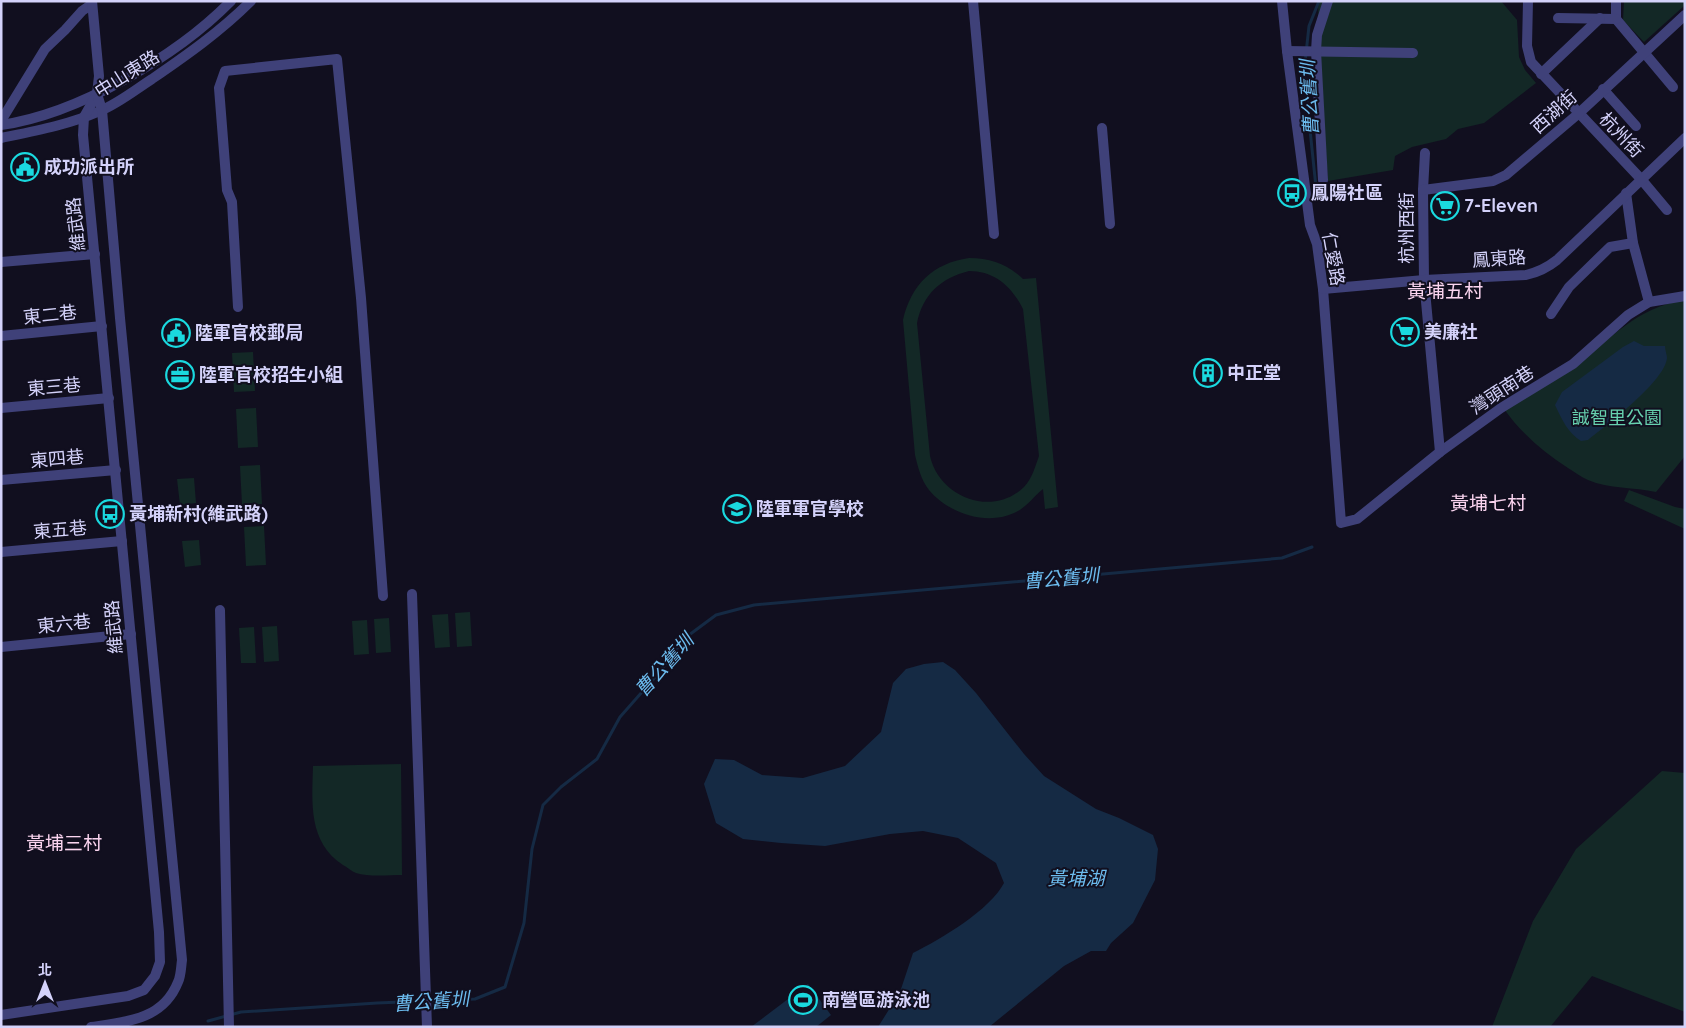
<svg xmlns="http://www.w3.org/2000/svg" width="1686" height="1028" viewBox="0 0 1686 1028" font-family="Quicksand,'Noto Sans TC',sans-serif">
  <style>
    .green { fill: #132826; fill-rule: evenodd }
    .water { fill: #152a44 }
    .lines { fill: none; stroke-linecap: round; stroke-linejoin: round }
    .stream { stroke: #152a44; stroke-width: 3 }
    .street { stroke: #3f4179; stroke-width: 10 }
    .labels { text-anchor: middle; stroke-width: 4; stroke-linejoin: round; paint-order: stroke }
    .street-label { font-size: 18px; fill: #d4d2fa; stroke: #110f1f }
    .poi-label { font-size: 18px; font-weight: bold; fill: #d4d2fa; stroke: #110f1f; text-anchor: start }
    .park-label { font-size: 18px; fill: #67d1af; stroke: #110f1f }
    .water-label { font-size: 19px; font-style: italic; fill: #6cbbee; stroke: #110f1f }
    .neighbourhood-label { font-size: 19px; fill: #fad4ef; stroke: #110f1f }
  </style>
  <rect width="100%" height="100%" fill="#110f1f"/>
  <g class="green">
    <path d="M1318 1H1501L1517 20 1519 57 1525 70 1536 83 1484 123 1458 129 1446 139 1412 147 1395 156 1393 170 1328 181 1319 46Z"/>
    <path d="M1624 1H1685V5L1644 42 1623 20Z"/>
    <path d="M969 258C991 258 1007 264 1023 279L1036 278 1058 507 1045 509 1043 489C1033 497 1026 508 1014 513 986 526 948 513 929 490 921 480 918 467 915 455L903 320C911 285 933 263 969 258ZM969 271C995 271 1012 287 1023 309L1039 456C1035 467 1032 479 1024 487 992 518 939 497 930 456L917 323C923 294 941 278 969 271Z"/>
    <path d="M1685 300V456L1656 492C1634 487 1609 489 1588 480 1581 477 1575 472 1568 468 1543 452 1521 433 1504 409 1527 394 1551 381 1573 366 1613 339 1634 308 1685 300Z"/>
    <path d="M253 352 255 391 234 392 232 353Z"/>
    <path d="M256 408 258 447 238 448 236 409Z"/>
    <path d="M260 465 262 504 242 505 240 466Z"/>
    <path d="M194 478 196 503 180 505 177 479Z"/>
    <path d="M1629 490 1675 507 1685 509V529L1624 501Z"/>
    <path d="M264 526 266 565 246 566 244 527Z"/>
    <path d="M199 540 201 565 185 567 182 541Z"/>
    <path d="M470 612 472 646 457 647 455 613Z"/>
    <path d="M448 614 450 647 435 648 432 615Z"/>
    <path d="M389 618 391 652 376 653 374 619Z"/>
    <path d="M367 620 369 654 354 655 352 621Z"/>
    <path d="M277 626 279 661 264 662 262 627Z"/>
    <path d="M254 627 256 663H241L239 628Z"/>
    <path d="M401 764 402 875C389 875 368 877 356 873 351 871 347 867 343 865 308 842 312 803 313 766Z"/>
    <path d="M1662 771 1685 773V1012L1592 976 1550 1027H1492L1533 921 1576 849Z"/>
  </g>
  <g class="water">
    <path d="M1634 341 1644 346H1665C1665 350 1667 355 1667 358 1665 381 1607 425 1588 440L1581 441C1568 433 1562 420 1555 405L1562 392 1623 347Z"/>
    <path d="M943 662 955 670 976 693 1024 754 1044 776 1096 809 1119 818 1153 835 1158 849 1155 880 1133 923 1111 943 1106 951H1091L1064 966 989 1027H878L900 992 913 953C941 939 990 910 1004 883L996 863 958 838 923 831 890 834 825 846 781 843 743 839 716 823 704 784 715 759 734 760 762 775 803 778 845 766 881 732 893 683 906 669 924 664Z"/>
    <path d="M808 984 831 1015 816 1027H751Z"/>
  </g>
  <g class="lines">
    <g class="stream">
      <path d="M1317 197 1304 72 1309 26 1319 1"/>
      <path d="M208 1021 241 1012 377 1003 475 999 505 987 524 923 532 849 543 805 561 787 597 759 620 717 657 675 685 638 716 615 754 605 1282 558 1312 547"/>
    </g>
    <g class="street">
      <path d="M973 1 994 234"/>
      <path d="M1282 1 1287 51 1304 179 1310 225 1317 244 1323 289 1341 523 1357 519 1440 452 1501 408 1573 364 1628 315 1649 302 1685 296"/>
      <path d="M1528 1 1527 46 1531 62 1641 179 1667 210"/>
      <path d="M1616 1V19L1673 87"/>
      <path d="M1558 18 1616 19"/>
      <path d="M1287 51 1413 53"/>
      <path d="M1541 74 1600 18"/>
      <path d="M1603 89 1636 126"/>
      <path d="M1 121 45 49 65 30 82 11 92 4"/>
      <path d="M1 125C78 114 177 56 231 1"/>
      <path d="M1102 128 1110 224"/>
      <path d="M1 138C35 131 68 125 100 111 119 103 135 90 152 79 187 55 221 31 251 1"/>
      <path d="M1425 153 1423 190 1424 280 1440 452"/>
      <path d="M1323 180 1316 51 1317 35 1328 1"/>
      <path d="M1423 190 1493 181 1506 175 1578 114 1685 15"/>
      <path d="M1626 193 1633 243 1649 302"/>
      <path d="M1 262 95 254"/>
      <path d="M1323 289 1424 280 1526 275C1539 272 1547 268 1557 260L1685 138"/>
      <path d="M238 307 232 202 227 190 219 88 225 71 337 59 361 298 383 596"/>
      <path d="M1551 314 1569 287 1610 247 1633 243"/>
      <path d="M1 336 102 326"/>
      <path d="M1 408 109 398"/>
      <path d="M1 480 116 470"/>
      <path d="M1 552 122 541"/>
      <path d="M412 594 427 1027"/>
      <path d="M220 610 229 1027"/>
      <path d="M1 647 131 634"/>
      <path d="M1 1015 128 996 144 990 155 976 160 962 159 932 83 135 84 117 97 94 99 76 92 1"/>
      <path d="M91 1027C126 1022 163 1020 178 982 181 976 181 967 182 960L120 318 102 110 97 94"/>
    </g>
  </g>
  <defs>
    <symbol id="civic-ring" viewBox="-11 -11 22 22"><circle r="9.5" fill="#110f1f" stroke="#1ad9df" stroke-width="1.5"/><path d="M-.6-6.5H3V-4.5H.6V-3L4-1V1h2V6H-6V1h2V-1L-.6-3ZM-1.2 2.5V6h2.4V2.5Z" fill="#1ad9df"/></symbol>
    <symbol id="bus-ring" viewBox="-11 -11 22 22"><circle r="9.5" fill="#110f1f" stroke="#1ad9df" stroke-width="1.5"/><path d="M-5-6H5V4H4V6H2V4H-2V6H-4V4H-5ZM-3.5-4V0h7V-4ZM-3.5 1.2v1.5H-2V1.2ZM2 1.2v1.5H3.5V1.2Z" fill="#1ad9df"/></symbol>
    <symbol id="supermarket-ring" viewBox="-11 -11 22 22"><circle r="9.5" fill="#110f1f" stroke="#1ad9df" stroke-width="1.5"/><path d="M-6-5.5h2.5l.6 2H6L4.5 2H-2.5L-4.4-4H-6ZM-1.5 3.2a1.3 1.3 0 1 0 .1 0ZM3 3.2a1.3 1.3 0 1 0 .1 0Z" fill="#1ad9df"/></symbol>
    <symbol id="building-ring" viewBox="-11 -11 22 22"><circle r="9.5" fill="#110f1f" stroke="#1ad9df" stroke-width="1.5"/><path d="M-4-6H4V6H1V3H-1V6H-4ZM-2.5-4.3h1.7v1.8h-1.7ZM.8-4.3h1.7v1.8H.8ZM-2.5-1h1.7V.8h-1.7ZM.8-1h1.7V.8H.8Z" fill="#1ad9df"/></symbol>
    <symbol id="office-ring" viewBox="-11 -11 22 22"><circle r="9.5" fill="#110f1f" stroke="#1ad9df" stroke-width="1.5"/><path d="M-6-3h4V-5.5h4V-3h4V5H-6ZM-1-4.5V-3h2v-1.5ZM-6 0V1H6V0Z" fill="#1ad9df"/></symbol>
    <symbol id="university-ring" viewBox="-11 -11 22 22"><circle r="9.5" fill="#110f1f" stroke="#1ad9df" stroke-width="1.5"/><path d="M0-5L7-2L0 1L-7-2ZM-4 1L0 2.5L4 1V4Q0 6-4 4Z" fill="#1ad9df"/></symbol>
    <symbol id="stadium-ring" viewBox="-11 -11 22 22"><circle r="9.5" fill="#110f1f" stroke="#1ad9df" stroke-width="1.5"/><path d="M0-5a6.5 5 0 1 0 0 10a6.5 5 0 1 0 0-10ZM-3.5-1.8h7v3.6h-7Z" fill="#1ad9df"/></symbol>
  </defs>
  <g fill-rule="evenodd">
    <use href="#civic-ring" x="9" y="151" width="32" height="32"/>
    <use href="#bus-ring" x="1276" y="177" width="32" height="32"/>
    <use href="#supermarket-ring" x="1429" y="190" width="32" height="32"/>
    <use href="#supermarket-ring" x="1389" y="316" width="32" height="32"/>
    <use href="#civic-ring" x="160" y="317" width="32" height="32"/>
    <use href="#building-ring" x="1192" y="357" width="32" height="32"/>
    <use href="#office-ring" x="164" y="359" width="32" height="32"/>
    <use href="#university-ring" x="721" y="493" width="32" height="32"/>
    <use href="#bus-ring" x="94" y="498" width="32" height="32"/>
    <use href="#stadium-ring" x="787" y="984" width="32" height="32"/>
  </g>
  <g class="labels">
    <g class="street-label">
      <text transform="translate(127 74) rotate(-32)" y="6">中山東路</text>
      <text transform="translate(1554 112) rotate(-42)" y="6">西湖街</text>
      <text transform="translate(1621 135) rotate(46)" y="6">杭州街</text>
      <text transform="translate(76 224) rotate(-96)" y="6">維武路</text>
      <text transform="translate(1407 228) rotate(-90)" y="6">杭州西街</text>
      <text transform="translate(1333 259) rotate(80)" y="6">仁愛路</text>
      <text transform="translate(1499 259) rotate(-4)" y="6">鳳東路</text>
      <text transform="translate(50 315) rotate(-6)" y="6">東二巷</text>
      <text transform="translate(54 387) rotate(-5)" y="6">東三巷</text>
      <text transform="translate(1502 390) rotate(-33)" y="6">灣頭南巷</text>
      <text transform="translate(57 459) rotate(-5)" y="6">東四巷</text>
      <text transform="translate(60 530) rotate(-5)" y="6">東五巷</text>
      <text transform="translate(64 624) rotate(-6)" y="6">東六巷</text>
      <text transform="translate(114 627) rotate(-95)" y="6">維武路</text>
    </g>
    <g class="poi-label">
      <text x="44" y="173">成功派出所</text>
      <text x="1311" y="199">鳳陽社區</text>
      <text x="1464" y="212">7-Eleven</text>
      <text x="1424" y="338">美廉社</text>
      <text x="195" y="339">陸軍官校郵局</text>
      <text x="1227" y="379">中正堂</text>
      <text x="199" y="381">陸軍官校招生小組</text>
      <text x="756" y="515">陸軍軍官學校</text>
      <text x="129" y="520">黃埔新村(維武路)</text>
      <text x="822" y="1006">南營區游泳池</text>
    </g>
    <g class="park-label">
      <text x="1617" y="424">誠智里公園</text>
    </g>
    <g class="water-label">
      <text transform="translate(1309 98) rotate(-93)" y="7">曹公舊圳</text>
      <text transform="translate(1061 578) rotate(-5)" y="7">曹公舊圳</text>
      <text transform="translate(664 665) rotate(-48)" y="7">曹公舊圳</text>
      <text x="1076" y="885">黃埔湖</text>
      <text transform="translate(431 1001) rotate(-4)" y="7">曹公舊圳</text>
    </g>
    <g class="neighbourhood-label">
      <text x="1445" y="298">黃埔五村</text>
      <text x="1488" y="510">黃埔七村</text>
      <text x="64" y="850">黃埔三村</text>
    </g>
  </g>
  <rect width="1686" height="1028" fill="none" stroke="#d4d2fa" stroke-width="5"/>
  <g transform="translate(45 983)" stroke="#110f1f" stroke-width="4" paint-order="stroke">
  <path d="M0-4L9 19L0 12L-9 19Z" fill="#d4d2fa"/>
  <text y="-8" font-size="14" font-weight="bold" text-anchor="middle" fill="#d4d2fa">北</text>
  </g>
</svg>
